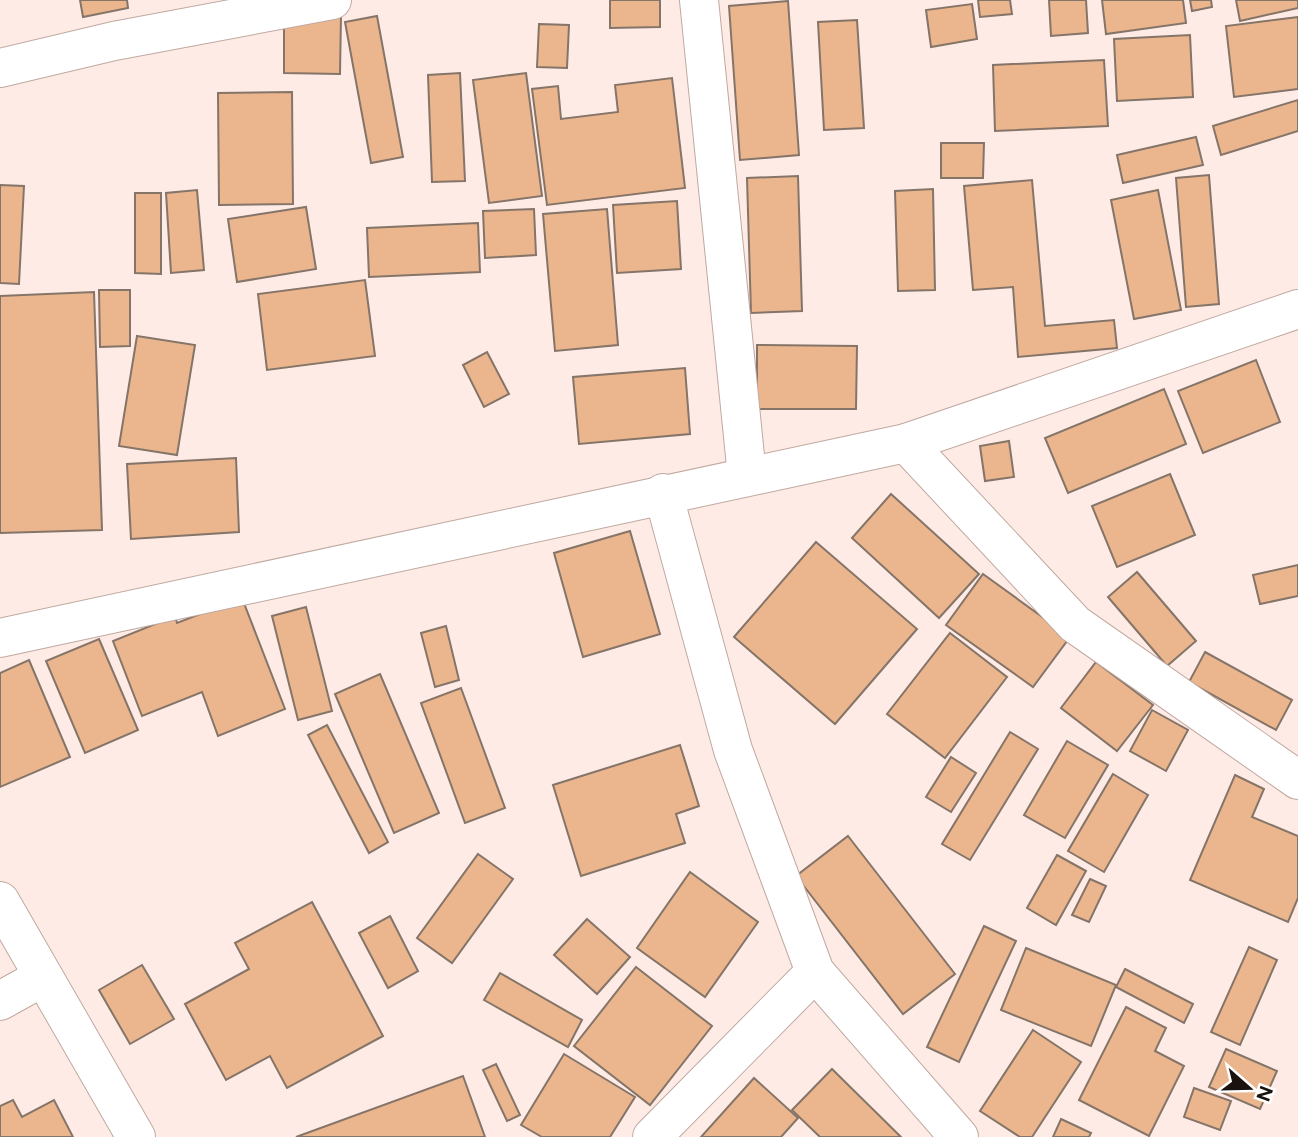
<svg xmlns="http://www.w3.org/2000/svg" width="1298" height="1137" viewBox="0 0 1298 1137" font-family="Figtree,sans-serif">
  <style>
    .building { fill: #ebb68e; stroke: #857468; stroke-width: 2 }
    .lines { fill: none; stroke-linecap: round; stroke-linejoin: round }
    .minor-casing { stroke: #bfa9a1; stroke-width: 40 }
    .minor { stroke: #fff; stroke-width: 38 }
  </style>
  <rect width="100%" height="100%" fill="#ffebe5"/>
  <g class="building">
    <path d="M80 0H127L128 8 83 17Z"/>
    <path d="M610 0H660V27L610 28Z"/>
    <path d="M978 0H1010L1012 14 980 17Z"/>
    <path d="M1049 0H1086L1088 33 1051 36Z"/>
    <path d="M1102 0H1183L1186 23 1106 34Z"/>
    <path d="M1190 0H1211L1212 7 1192 11Z"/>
    <path d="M1236 0H1298V8L1240 21Z"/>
    <path d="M788 1 799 155 740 160 729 6Z"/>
    <path d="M972 4 977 39 931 47 926 10Z"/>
    <path d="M284 14 341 15 340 74 284 73Z"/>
    <path d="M377 16 403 157 371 163 345 22Z"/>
    <path d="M1298 17V89L1234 97 1226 26Z"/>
    <path d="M857 20 864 128 824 130 818 22Z"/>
    <path d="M539 24 569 25 567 68 537 67Z"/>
    <path d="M1190 35 1193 97 1117 101 1114 39Z"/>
    <path d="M1104 60 1108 126 995 131 993 65Z"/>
    <path d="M460 73 465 181 432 182 428 75Z"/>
    <path d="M526 73 542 196 489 203 473 80Z"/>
    <path d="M672 78 685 188 547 205 532 89 558 86 561 119 618 112 615 85Z"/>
    <path d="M292 92 293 204 219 205 218 93Z"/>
    <path d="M1298 100V131L1221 155 1213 126Z"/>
    <path d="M1196 137 1203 165 1123 183 1117 155Z"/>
    <path d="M941 143H984L983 178H941Z"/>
    <path d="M1209 175 1219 304 1186 307 1176 178Z"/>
    <path d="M798 176 802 311 751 313 747 178Z"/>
    <path d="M1032 180 1045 326 1114 320 1117 348 1018 357 1013 287 973 290 964 186Z"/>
    <path d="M0 185 24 186 19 284 0 283Z"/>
    <path d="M933 189 935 290 898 291 895 191Z"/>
    <path d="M197 190 204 270 171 273 166 193Z"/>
    <path d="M1158 190 1181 310 1134 319 1111 200Z"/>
    <path d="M135 193H161V274L135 273Z"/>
    <path d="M677 201 681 269 617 273 613 205Z"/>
    <path d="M306 207 316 269 237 282 228 219Z"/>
    <path d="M534 209 536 255 485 258 483 211Z"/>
    <path d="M607 209 618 345 555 351 543 214Z"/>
    <path d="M478 223 480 272 369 277 367 228Z"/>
    <path d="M365 280 375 356 267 370 258 294Z"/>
    <path d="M99 290H130V346L100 347Z"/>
    <path d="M94 292 102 530 0 533V296Z"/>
    <path d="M137 336 195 345 177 455 119 446Z"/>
    <path d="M757 345 857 346 856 409H757Z"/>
    <path d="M487 352 509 394 484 407 463 365Z"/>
    <path d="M1256 360 1280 422 1203 453 1178 391Z"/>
    <path d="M685 368 690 434 579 444 573 377Z"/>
    <path d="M1164 389 1186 444 1068 493 1045 438Z"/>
    <path d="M1009 441 1014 477 985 481 980 446Z"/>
    <path d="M236 458 239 532 131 539 127 464Z"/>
    <path d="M1170 474 1195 535 1117 567 1092 506Z"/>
    <path d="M891 494 979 574 939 618 852 538Z"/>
    <path d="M630 531 660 634 583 657 554 553Z"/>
    <path d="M816 542 917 629 835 724 734 637Z"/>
    <path d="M1298 565V596L1260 604 1253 575Z"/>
    <path d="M1137 572 1196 641 1167 666 1108 597Z"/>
    <path d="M983 574 1070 637 1033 687 946 625Z"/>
    <path d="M242 598 285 709 218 736 202 692 142 716 113 641 175 616 177 623Z"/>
    <path d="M306 607 332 711 298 720 272 616Z"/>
    <path d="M446 626 459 680 435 687 421 633Z"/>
    <path d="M950 633 1007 677 945 758 887 714Z"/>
    <path d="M99 639 138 730 85 753 46 661Z"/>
    <path d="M1205 652 1292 700 1276 730 1189 682Z"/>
    <path d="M29 660 70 757 0 787V673Z"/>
    <path d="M1096 662 1153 705 1117 751 1061 708Z"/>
    <path d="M380 674 439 813 394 833 335 694Z"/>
    <path d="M461 688 505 808 465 823 421 703Z"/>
    <path d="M1152 710 1188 730 1166 771 1130 751Z"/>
    <path d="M327 725 388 842 369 853 308 735Z"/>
    <path d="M1010 732 1038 749 970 860 942 844Z"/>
    <path d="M1067 741 1108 765 1065 838 1024 815Z"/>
    <path d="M680 745 699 806 676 814 685 843 581 876 553 785Z"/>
    <path d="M951 757 976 773 951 812 926 797Z"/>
    <path d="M1113 774 1148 795 1104 872 1068 851Z"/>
    <path d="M1235 775 1264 789 1252 817 1298 836V898L1288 922 1190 880Z"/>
    <path d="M848 836 955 974 903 1014 796 876Z"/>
    <path d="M478 854 513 879 452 963 417 938Z"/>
    <path d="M1057 855 1086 871 1056 925 1027 908Z"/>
    <path d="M690 872 758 922 705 997 637 948Z"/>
    <path d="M1090 879 1106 886 1089 922 1072 915Z"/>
    <path d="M312 902 383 1036 287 1088 270 1056 226 1080 185 1004 249 969 235 943Z"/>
    <path d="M390 916 418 971 388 988 359 933Z"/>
    <path d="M587 919 630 957 597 994 554 955Z"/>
    <path d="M984 926 1016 941 959 1062 927 1047Z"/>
    <path d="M1249 947 1277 960 1240 1045 1211 1032Z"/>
    <path d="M1026 948 1116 985 1091 1046 1001 1010Z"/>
    <path d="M142 965 174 1019 130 1044 99 990Z"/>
    <path d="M636 967 712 1026 650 1105 574 1046Z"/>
    <path d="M1125 969 1193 1004 1184 1023 1116 987Z"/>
    <path d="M500 973 582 1020 568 1047 484 1000Z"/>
    <path d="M1126 1007 1166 1028 1155 1051 1184 1066 1149 1136 1079 1100Z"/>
    <path d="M1033 1030 1081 1062 1032 1137H1020L980 1111Z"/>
    <path d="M1226 1049 1277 1071 1260 1109 1209 1087Z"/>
    <path d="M564 1054 635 1097 610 1137H542L521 1125Z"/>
    <path d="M496 1064 520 1115 507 1121 483 1070Z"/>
    <path d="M832 1069 901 1137H820L792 1110Z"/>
    <path d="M463 1076 485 1137H296Z"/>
    <path d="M754 1078 798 1118 781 1137H701Z"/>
    <path d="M1194 1088 1231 1101 1220 1130 1184 1117Z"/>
    <path d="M13 1100 22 1117 54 1100 73 1137H0V1106Z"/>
    <path d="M1061 1119 1091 1133 1089 1137H1053Z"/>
  </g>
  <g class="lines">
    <defs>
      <g id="minor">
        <path d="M699 0 747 476"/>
        <path d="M0 68 114 41 332 0"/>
        <path d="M906 443 1075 624 1298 780"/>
        <path d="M663 493 733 750 815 972 959 1137"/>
        <path d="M0 638 906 443 1298 309"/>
        <path d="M0 901 136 1137"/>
        <path d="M0 1001 43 977"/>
        <path d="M652 1137 815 972"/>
      </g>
    </defs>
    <use href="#minor" class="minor-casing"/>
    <use href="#minor" class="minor"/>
  </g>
  <g transform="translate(1249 1088) rotate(110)" stroke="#ffffff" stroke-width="5" paint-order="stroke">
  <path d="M0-5L12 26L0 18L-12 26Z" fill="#1a120f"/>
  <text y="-10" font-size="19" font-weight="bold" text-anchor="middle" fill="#1a120f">N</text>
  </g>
</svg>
